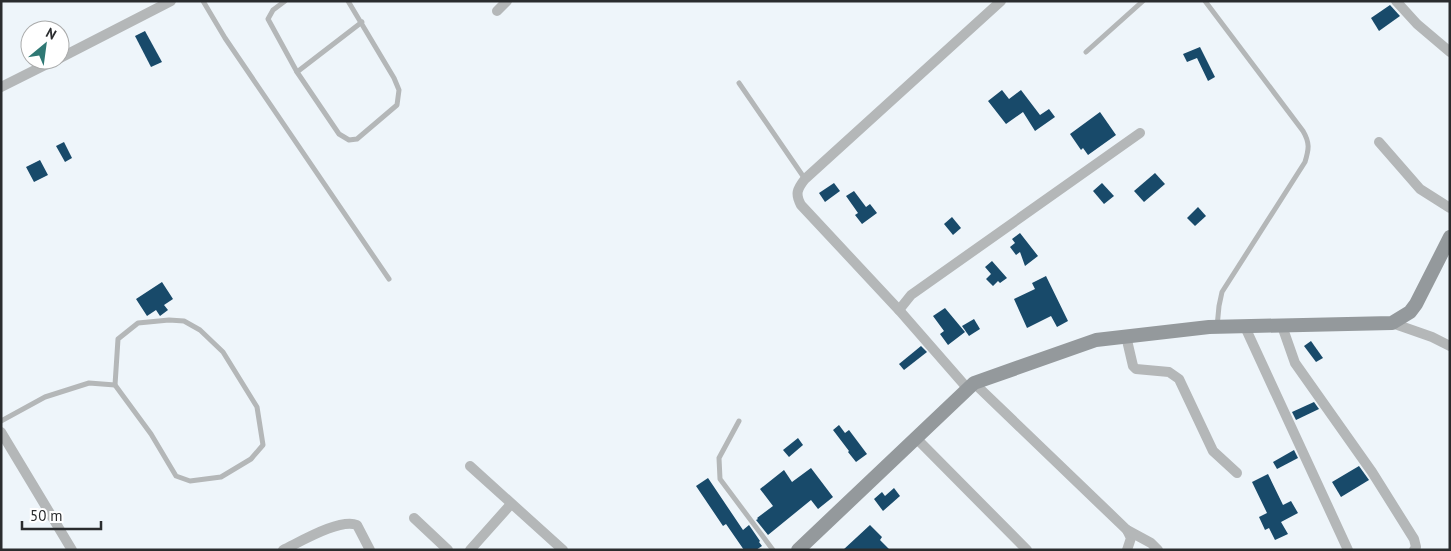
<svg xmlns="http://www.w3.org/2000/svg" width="1451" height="551" viewBox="0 0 1451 551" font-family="'PT Sans',sans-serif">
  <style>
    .building { fill: #184a6a }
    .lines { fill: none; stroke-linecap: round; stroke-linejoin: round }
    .lane { stroke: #b4b7b8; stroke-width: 5 }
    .street { stroke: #b4b7b8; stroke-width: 10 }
    .secondary { stroke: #94999c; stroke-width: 14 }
  </style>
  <rect width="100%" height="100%" fill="#eef5fa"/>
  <g class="building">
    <path d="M1390 5 1400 16 1379 31 1371 18Z"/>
    <path d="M145 31 162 62 151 67 135 36Z"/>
    <path d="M1200 47 1215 77 1208 81 1197 58 1187 62 1183 54Z"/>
    <path d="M1002 90 1009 99 1021 90 1040 115 1049 109 1055 117 1035 131 1023 112 1006 124 988 101Z"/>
    <path d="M1100 112 1116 135 1088 155 1083 148 1081 150 1070 134Z"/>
    <path d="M64 142 72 158 65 162 56 146Z"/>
    <path d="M40 160 48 175 34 182 26 167Z"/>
    <path d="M1155 173 1165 184 1144 202 1134 191Z"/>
    <path d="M834 183 840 191 825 202 819 193Z"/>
    <path d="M1102 183 1114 196 1104 204 1093 191Z"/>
    <path d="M854 191 866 207 870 204 877 213 862 224 855 215 858 213 846 196Z"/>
    <path d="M1198 207 1206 216 1195 226 1187 218Z"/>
    <path d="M952 217 961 228 953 235 944 224Z"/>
    <path d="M1020 233 1038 256 1025 266 1020 252 1016 255 1010 247 1015 243 1012 239Z"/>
    <path d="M992 261 1007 278 1000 283 998 281 993 286 986 279 991 274 985 267Z"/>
    <path d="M1046 276 1068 321 1057 327 1051 316 1027 328 1014 299 1035 289 1032 283Z"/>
    <path d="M162 282 173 299 164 305 168 310 160 316 156 310 147 316 136 299Z"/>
    <path d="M945 308 965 332 948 345 940 334 944 331 933 316Z"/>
    <path d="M974 319 980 329 969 336 962 326Z"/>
    <path d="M1311 341 1323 358 1316 362 1304 346Z"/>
    <path d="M921 346 927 352 904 370 899 364Z"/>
    <path d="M1314 402 1319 409 1296 420 1292 412Z"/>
    <path d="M839 425 845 433 849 430 867 454 856 462 848 452 849 451 833 430Z"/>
    <path d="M798 438 803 445 789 457 783 450Z"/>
    <path d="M1294 450 1298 458 1277 469 1273 462Z"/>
    <path d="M1359 466 1369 480 1341 497 1332 482Z"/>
    <path d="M811 468 833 497 818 509 811 500 768 535 756 520 758 519 757 518 773 506 760 489 784 470 792 482Z"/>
    <path d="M1268 474 1283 505 1291 501 1298 513 1281 522 1288 534 1275 540 1269 528 1265 530 1259 517 1267 513 1252 482Z"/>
    <path d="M708 478 743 530 749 525 760 541 759 542 762 546 756 550H744L726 524 723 526 696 486Z"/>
    <path d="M894 488 900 496 883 511 874 499 882 492 885 496Z"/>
    <path d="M870 525 882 537 880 540 890 550H843Z"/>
  </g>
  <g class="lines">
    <g class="lane">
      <path d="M203 1 225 38 389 279"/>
      <path d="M285 1 273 10 268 19 297 72 339 134 349 140 357 139 397 105 399 90 394 78 348 1"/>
      <path d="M1205 1 1303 131C1310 143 1309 149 1305 162L1222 292 1219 306 1217 327"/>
      <path d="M1086 52 1143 1"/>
      <path d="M297 72 362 22"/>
      <path d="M739 83 805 179"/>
      <path d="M169 320 184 321 200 330 223 352 257 407 263 445 251 459 221 477 190 481 176 476 151 434 115 385 118 339 138 323Z"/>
      <path d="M1 421 45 397 89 383 115 385"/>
      <path d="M739 421 719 458 720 479 773 550"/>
    </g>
    <g class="street">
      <path d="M1396 1 1417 24 1450 52"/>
      <path d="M497 11 507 1"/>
      <path d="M60 58 171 1"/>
      <path d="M1 87 55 60"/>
      <path d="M1379 142 1420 189 1450 208"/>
      <path d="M899 310 911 295 1140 133"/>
      <path d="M1392 323 1432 337 1450 346"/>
      <path d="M1282 326 1295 363 1372 472 1414 539 1416 547 1414 550"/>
      <path d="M1245 327 1348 550"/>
      <path d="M1126 336 1133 366 1136 369 1169 372 1179 379 1213 451 1237 473"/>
      <path d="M974 383 1127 530 1131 538 1127 550"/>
      <path d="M968 389 899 310 801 205C795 194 797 189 805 179L1001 1"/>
      <path d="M1 432 72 550"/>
      <path d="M916 438 1027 550"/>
      <path d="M470 466 563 550"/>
      <path d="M414 518 448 550"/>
      <path d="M1127 530 1151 543 1158 550"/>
      <path d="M283 550C300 542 340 518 357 525L370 550"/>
      <path d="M470 550 511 504"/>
    </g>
    <path class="secondary" d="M798 550 974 383 1096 340 1209 327 1392 323 1410 312 1416 304 1450 237"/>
  </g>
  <rect width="1451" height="551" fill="none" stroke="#2a2c2e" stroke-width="5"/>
  <g transform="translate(45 45) rotate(29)"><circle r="24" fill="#ffffff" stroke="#aaabab"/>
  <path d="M0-4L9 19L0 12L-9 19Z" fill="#2f7874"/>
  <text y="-8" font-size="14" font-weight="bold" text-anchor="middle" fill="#2a2c2e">N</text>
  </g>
  <path d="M22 521v8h79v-8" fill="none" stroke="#2a2c2e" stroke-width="2.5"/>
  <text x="30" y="521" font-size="15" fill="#2a2c2e" stroke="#ffffff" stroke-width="4" paint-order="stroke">50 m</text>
</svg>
